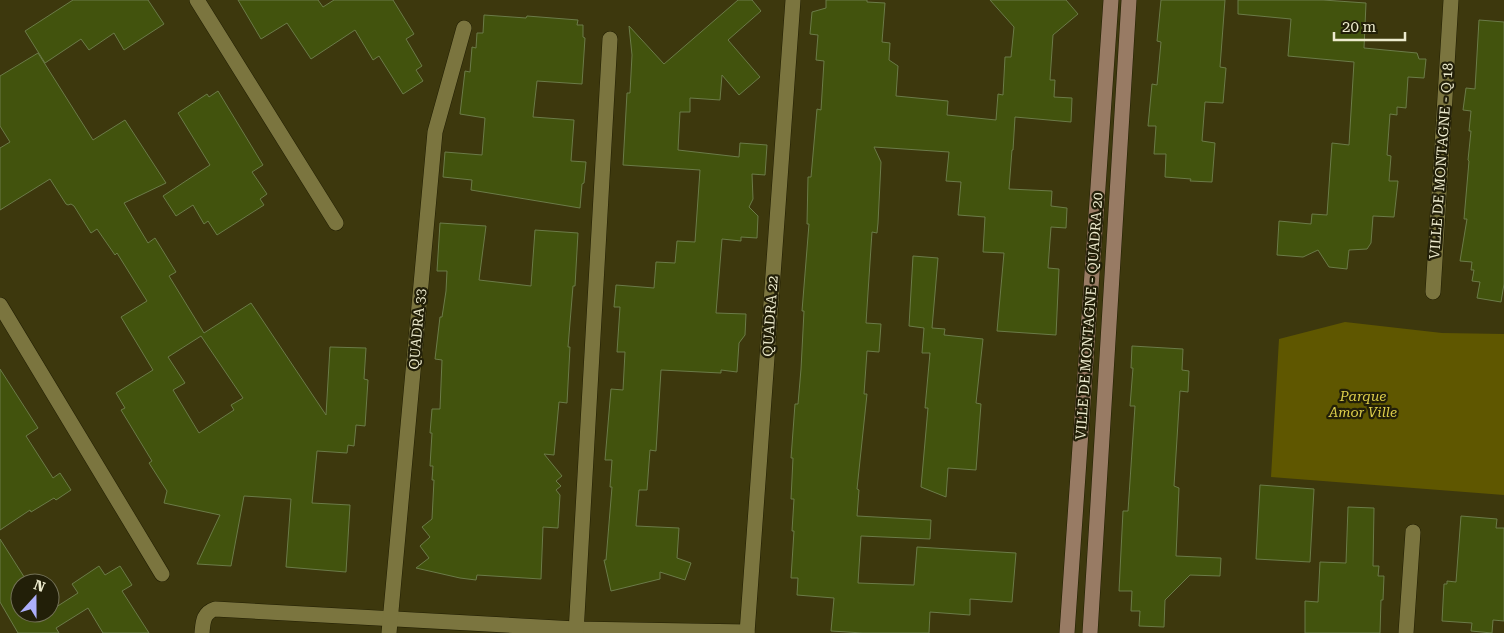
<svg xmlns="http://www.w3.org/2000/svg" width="1504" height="633" viewBox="0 0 1504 633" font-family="'Roboto Serif',serif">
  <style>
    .green { fill: #5f5700 }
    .building { fill: #42530d; stroke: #6b7b48; fill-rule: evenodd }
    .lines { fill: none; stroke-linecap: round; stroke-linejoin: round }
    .street-casing { stroke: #221f03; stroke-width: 16 }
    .secondary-casing { stroke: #221f03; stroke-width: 16 }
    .street { stroke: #7b753f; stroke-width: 15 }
    .secondary { stroke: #987b64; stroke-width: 15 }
    .labels { text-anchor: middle; stroke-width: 4.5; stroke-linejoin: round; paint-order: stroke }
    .street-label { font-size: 14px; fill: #edebce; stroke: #221f08 }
    .park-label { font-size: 14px; font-style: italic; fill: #dccd4a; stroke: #221f08 }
  </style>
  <rect width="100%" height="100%" fill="#3d380d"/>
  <path class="green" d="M1345 322 1442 333 1504 334V495L1271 477 1279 339Z"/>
  <g class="building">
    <path d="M73 0H148L164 24 124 50 114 33 89 50 81 39 45 63 25 31Z"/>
    <path d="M238 0H318L323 7 334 0H393L414 34 406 39 422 66 416 70 423 81 403 94 379 56 373 60 355 30 311 59 287 23 261 39Z"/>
    <path d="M738 0H752L761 11 728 40 760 77 739 95 722 75 720 100 690 98V112H680L678 150 739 157 740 143 767 145 765 175 752 174 753 199 749 207 758 216 757 238 741 237V241L722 239 716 313 746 314 745 335 739 343 737 372 721 370V373L661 370 656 451 650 450 647 490H639L636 526 679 528 677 558 691 563 685 580 660 572V579L611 591 604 560H606L612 487H610L612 460H605L611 389 623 390 625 352H617L620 307H614L616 285 654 288 656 262 675 263 677 241 695 242 700 170 623 165 627 93H630L632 55 629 26 664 64Z"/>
    <path d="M826 0H867V2L885 3 882 42 890 43 889 60 898 66 896 96 948 101 947 115 996 120 998 94 1003 95 1005 57H1011L1014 27 990 0H1066L1078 14 1053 35 1050 80H1055L1054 97 1072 98 1071 122 1015 117 1013 150H1012L1009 189 1052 191 1051 206 1067 208 1066 228 1051 227 1048 268 1059 269 1056 335 997 331 1004 253 983 252 985 217 958 215 961 182 946 181 949 152 874 147 881 162 878 223 877 233 872 232 866 323 881 324 879 352 867 351 864 394H867L857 489 859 490 857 516 931 520 930 539 861 536 858 583 914 585 917 547 1016 553 1012 602 970 599V615L930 612 929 633H863L831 631 834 598 797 595 798 578H791L794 531H792L794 499H791L793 458H791L795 404H798L801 369 804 311H802L809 224H807L808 177H811L817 109 821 110 824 61 816 60 818 35 810 34 812 12 826 8Z"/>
    <path d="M1161 0H1225L1220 67 1226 68 1223 103 1205 102 1202 141 1215 143 1212 182 1190 181 1191 179 1165 177 1166 154H1154L1156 126H1148L1152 84 1157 85 1161 42 1157 41Z"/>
    <path d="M1238 0H1323L1366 3 1364 48 1417 53 1419 59H1426L1424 78 1408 77 1406 108 1397 107V115L1390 114 1387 155 1391 156 1389 181H1398L1394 217 1373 216 1371 243 1367 249 1349 250 1347 269 1329 267 1318 250 1303 257 1277 255 1279 221 1311 224 1312 214 1327 215 1332 143 1349 145 1354 62 1288 56 1291 19 1238 14Z"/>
    <path d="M484 15 526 18 527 16 578 20 577 25H583V37L585 38 582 84 537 81 533 117 574 120 571 161 586 162 584 183 582 184 580 208 471 190 472 180 443 177 445 152 482 155 485 118 460 114 465 71 470 72 472 47 476 48 477 33H483Z"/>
    <path d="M1479 20 1504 22V284L1501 302 1477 298 1480 282 1472 281 1474 270H1471L1472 262 1460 261 1467 219H1464L1469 161 1468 160 1471 131H1469L1471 111 1463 110 1466 88 1475 89Z"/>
    <path d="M38 53 93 140 125 120 166 183 124 203 148 243 155 238 176 272 169 276 204 333 251 303 326 415 330 347 366 348 364 379 368 380 365 426 356 425 354 446 348 445 347 453 317 451 312 503 350 505 346 572 286 567 291 499 244 496 231 566 197 564 220 515 164 503 167 491 149 463 152 461 121 410 125 408 116 393 153 370 121 317 147 301 117 253 115 255 97 229 91 233 74 206 71 204 68 205 66 204 50 179 0 210V148L10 142 0 126V76ZM201 336 243 398 231 405 234 410 199 433 173 390 185 383 168 357Z"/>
    <path d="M218 91 263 165 252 172 267 194 260 199 264 205 217 235 208 221 204 224 193 205 176 216 163 196 210 165 178 113 207 94 209 97Z"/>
    <path d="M440 223 486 226 479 280 531 286 535 230 578 233 575 286H573L568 347H570L567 403 559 402 554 455 544 454 562 476 556 481 561 486 556 490 560 495 558 528 543 527 541 579 477 575 476 580 460 578 416 568 429 558 420 546 430 537 422 527 432 519 434 480H432L433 466H430L432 433H430L432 409H440L442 360 435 359 440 317H442L446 291 447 271H437Z"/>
    <path d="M913 256 938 258 932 328 945 329 944 335 983 339 976 403 981 404 976 470 948 468 946 497 921 487 928 408H925L930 353H922L924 328 909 326Z"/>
    <path d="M1132 346 1183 349 1182 370 1189 371 1188 392 1180 391 1174 486 1179 488 1176 556 1221 558 1220 576 1190 575 1165 600 1164 627 1139 626 1140 611H1131L1132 591H1119L1123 511H1128L1135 406H1130L1133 368H1131Z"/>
    <path d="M0 369 38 428 26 436 53 478 60 473 71 490 56 500 54 498 31 512 30 510 0 530Z"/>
    <path d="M1260 485 1314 489 1310 562 1256 559Z"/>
    <path d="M1348 507 1374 508 1373 566H1379L1378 576H1384L1383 600H1381L1380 633H1305V601L1318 602 1320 562 1346 563Z"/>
    <path d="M1461 516 1497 519 1496 528H1504V621L1493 620 1492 633 1471 631 1472 623 1442 621 1444 584H1447V581L1456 582Z"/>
    <path d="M0 539 28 583H20V613H50V611L78 593 72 584 99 566 105 575 120 566 132 585 122 591 149 633H103L88 608 56 628 59 633H18L0 602Z"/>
  </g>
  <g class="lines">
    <defs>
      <g id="street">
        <path d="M197 0 336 223"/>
        <path d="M1433 292 1451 0"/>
        <path d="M0 305 162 574"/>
        <path d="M202 633C203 622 203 613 215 609L576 629 747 632"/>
        <path d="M389 633 435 132 464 28"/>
        <path d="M576 633 610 39"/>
        <path d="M747 633 793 0"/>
        <path d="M1406 633 1413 532"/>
      </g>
      <g id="secondary">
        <path d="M1067 633 1111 0"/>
        <path d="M1090 633 1129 0"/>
      </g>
    </defs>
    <use href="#street" class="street-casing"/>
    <use href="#secondary" class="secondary-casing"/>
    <use href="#street" class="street"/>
    <use href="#secondary" class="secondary"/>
  </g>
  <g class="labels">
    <g class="street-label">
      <text transform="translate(1441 161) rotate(-86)" y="5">VILLE DE MONTAGNE - Q 18</text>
      <text transform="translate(770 316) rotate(-86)" y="5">QUADRA 22</text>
      <text transform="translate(1089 316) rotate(-86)" y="5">VILLE DE MONTAGNE - QUADRA 20</text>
      <text transform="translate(417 329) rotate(-85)" y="5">QUADRA 33</text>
    </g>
    <g class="park-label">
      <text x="1363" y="401">Parque<tspan x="1363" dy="16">Amor Ville</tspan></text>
    </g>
  </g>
  <g transform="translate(35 598) rotate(21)"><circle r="24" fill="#221f08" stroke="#737157"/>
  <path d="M0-4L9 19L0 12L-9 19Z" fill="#adaffb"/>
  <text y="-8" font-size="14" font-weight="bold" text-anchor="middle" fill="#edebce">N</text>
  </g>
  <path d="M1334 32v8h71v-8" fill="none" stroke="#edebce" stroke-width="2.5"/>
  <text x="1342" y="32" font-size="15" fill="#edebce" stroke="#221f08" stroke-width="4" paint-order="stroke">20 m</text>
</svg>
